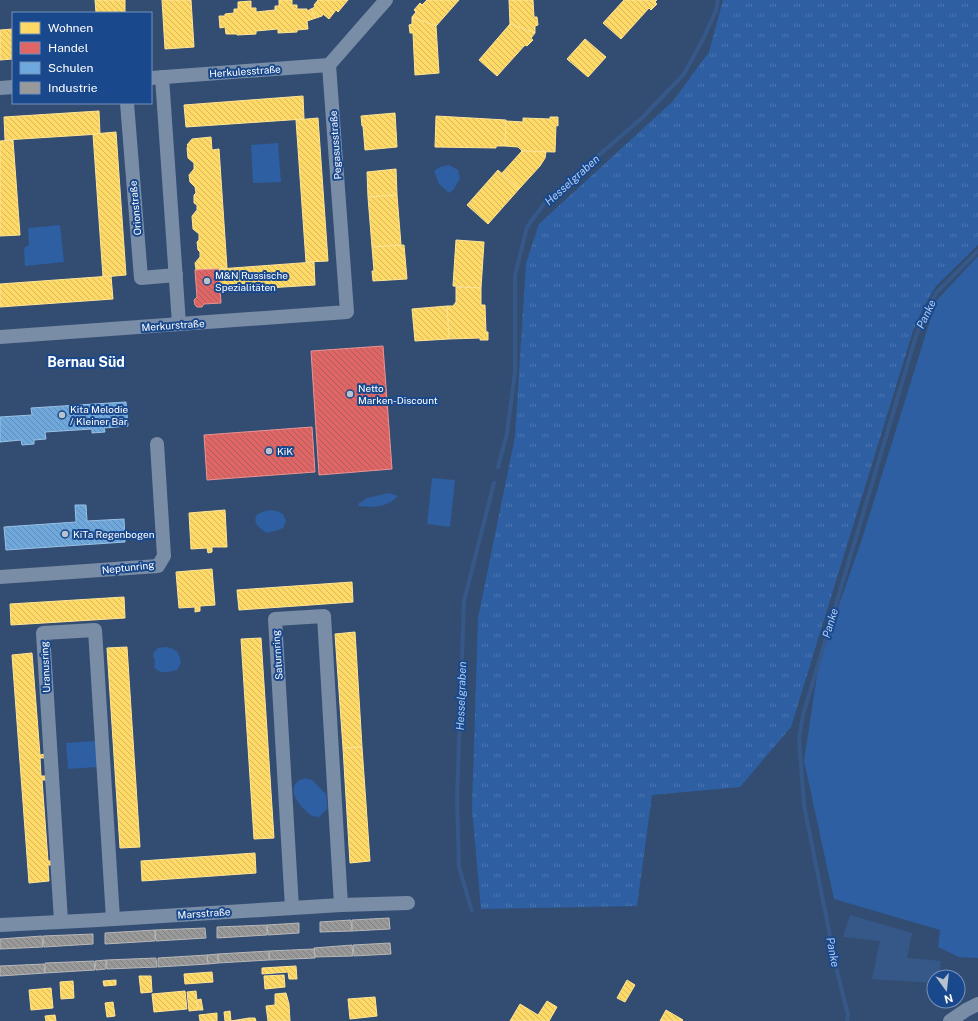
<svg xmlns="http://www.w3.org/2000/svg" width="978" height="1021" viewBox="0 0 978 1021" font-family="'Public Sans',sans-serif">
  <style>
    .grass { fill: url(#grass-tufts) }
    .green { fill: #2d5fa2 }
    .water { fill: #365889 }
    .homes { fill: url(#homes-back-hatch); stroke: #ffe494 }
    .shops { fill: url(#shops-back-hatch); stroke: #e99494 }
    .schools { fill: url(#schools-back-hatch); stroke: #9ac2e6 }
    .industry { fill: url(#industry-back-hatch); stroke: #b8b8b8 }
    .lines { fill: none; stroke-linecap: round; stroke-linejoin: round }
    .stream { stroke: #365889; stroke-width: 4 }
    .minor { stroke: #7a8da6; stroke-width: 14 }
    .poi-dot { fill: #b8c1ce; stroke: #19488c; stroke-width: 1.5 }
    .labels { text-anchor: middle; stroke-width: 4; stroke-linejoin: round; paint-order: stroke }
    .street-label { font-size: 10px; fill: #fff; stroke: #19488c }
    .poi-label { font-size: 10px; fill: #fff; stroke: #19488c; text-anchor: start }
    .water-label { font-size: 11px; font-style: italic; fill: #afcef5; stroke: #19488c }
    .district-label { font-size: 14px; font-weight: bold; fill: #fff; stroke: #19488c }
  </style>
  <defs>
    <pattern id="grass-tufts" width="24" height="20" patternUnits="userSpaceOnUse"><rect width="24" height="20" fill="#2d5fa2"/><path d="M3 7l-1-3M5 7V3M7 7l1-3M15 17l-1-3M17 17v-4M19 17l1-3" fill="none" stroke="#4c77b0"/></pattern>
    <pattern id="homes-back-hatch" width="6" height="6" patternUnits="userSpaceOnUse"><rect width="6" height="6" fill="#ffd966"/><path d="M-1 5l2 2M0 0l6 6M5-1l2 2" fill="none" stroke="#d2b660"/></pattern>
    <pattern id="shops-back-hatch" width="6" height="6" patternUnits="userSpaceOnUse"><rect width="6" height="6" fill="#e06666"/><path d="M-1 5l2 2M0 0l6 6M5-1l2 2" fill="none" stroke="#ac5d5d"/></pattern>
    <pattern id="schools-back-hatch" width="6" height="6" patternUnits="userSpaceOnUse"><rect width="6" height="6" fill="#6fa8dc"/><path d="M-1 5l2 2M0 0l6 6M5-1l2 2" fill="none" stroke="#648cb1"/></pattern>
    <pattern id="industry-back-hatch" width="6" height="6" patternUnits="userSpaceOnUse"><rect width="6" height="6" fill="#999"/><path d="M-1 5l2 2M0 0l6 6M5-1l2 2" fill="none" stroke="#7e7e7e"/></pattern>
  </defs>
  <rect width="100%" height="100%" fill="#334d72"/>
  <path class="grass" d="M723 0H978V245L936 286 924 306 913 331 791 727 740 787 652 795 637 906 481 909 472 809 478 618 515 437 526 263 539 224 673 101 709 52Z"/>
  <g class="green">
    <path d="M278 143 281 182 253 183 251 145Z"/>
    <path d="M449 165 458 170 460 178 454 189 449 193 439 184 434 171 440 167Z"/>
    <path d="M60 225 64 262 25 266 24 248 29 245 28 228Z"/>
    <path d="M978 256V958L959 957 938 947 940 930 834 899 804 761 819 662 862 539 936 301Z"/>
    <path d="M432 478 455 480 450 527 427 524Z"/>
    <path d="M389 493 398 496C388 507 373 508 359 506L358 504 367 498Z"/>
    <path d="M270 510 277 511 283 514 286 521 283 528 278 530 267 533C262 530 251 523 257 515 260 512 266 511 270 510Z"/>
    <path d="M166 647C177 649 179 652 181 663L177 670C168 672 161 675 154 667L155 660 153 656 154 652 158 648Z"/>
    <path d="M95 741 97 767 68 769 66 743Z"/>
    <path d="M305 778 312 780 326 794 327 803V809L319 817C311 817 308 813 303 808 293 797 287 784 305 778Z"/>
  </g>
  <path class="water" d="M850 915 912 933 907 958 941 961 939 977H934V983L872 979 880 941 843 937Z"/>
  <g class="homes">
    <path d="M95 0H125V13H96Z"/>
    <path d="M162 0H191L194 47 165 49Z"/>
    <path d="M279 0H292V5H297V9H307V11L311 9 316 18 307 21 308 29 297 30V32L278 33V29L256 31V34L237 35V34H226L225 27 220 28 219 16H225V14L234 13V9H238V2L251 1V8H256V12L275 10V6H279Z"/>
    <path d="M318 0H348L338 12 336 10 329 19 323 14 322 16 316 18 311 9 315 7 314 5Z"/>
    <path d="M427 0H459L436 26 412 17 416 12 414 10 420 3 422 5Z"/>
    <path d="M509 0H533L534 17H537L538 25 535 26V33L510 24Z"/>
    <path d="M624 0H657L655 2 657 4 651 10 649 8 621 39 603 23Z"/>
    <path d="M412 17 436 26 439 73 415 75 413 33H410L409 25 412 24Z"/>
    <path d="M510 24 535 33 531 38 533 40 527 46 525 45 497 76 479 60Z"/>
    <path d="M13 29V59L0 60V30Z"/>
    <path d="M585 39 606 57 588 77 567 59Z"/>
    <path d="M303 96 304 119 186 127 184 105Z"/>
    <path d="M99 111 100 134 5 140 4 117Z"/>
    <path d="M395 113 397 147 365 150 363 126H362L361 116Z"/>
    <path d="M436 116 506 120 505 146H496V148L435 147Z"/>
    <path d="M550 117H558V126L556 125 555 152 522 151 518 147 505 146 506 121 523 122V118L550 119Z"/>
    <path d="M318 118 328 261 306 262 296 120Z"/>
    <path d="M116 132 126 275 103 277 93 134Z"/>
    <path d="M211 137 212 150 219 149 227 268 195 270 196 269 195 263 200 257V252L198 250 197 242 199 240V234L193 229 192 216 197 210V205L194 203V195L196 193 195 187 190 182 189 175 194 169V163L188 158 187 148 188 146 187 145 192 139Z"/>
    <path d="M13 140 20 235 0 236V141Z"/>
    <path d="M522 151 546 152 545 158 540 166 519 189 502 173Z"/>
    <path d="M396 169 397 195 368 197 367 172Z"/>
    <path d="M498 170 519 189 488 224 467 205Z"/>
    <path d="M397 195 401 245 372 247 368 197Z"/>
    <path d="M456 240 484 242 481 288 453 286Z"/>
    <path d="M404 245 407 279 373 281 372 271H374L372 247Z"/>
    <path d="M314 262 315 285 220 291 219 269Z"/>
    <path d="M111 276 113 299 0 307V284Z"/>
    <path d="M456 287 481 288V305H485L486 332H488V340H480V338L449 339 447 306H453L456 302Z"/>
    <path d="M447 306 449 339 415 341 412 309Z"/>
    <path d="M225 510 227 547H212V552L208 553 207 548 191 549 189 513Z"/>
    <path d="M212 569 215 605 200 606V611L195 612V607L179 608 176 572Z"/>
    <path d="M352 582 353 602 239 610 237 590Z"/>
    <path d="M124 597 125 618 11 625 10 604Z"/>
    <path d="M355 632 362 747 343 748 335 634Z"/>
    <path d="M261 638 274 838 254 839 241 639Z"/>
    <path d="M127 647 140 847 120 848 107 648Z"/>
    <path d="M32 653 40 755 45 754 46 758H40L41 776H47V780H42L48 861H52L53 865H48L49 881 29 883 12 655Z"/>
    <path d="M362 747 370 861 350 863 343 748Z"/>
    <path d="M255 853 256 873 142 881 141 861Z"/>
    <path d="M296 966 297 979H289L288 972 262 974V968Z"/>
    <path d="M212 972 213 982 185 984 184 974Z"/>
    <path d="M284 975 285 987 265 989 264 976Z"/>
    <path d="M139 976H151L152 992 141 993Z"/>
    <path d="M116 980V985L104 986 103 981Z"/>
    <path d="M627 980 635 985 625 1002 617 998Z"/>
    <path d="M73 981 74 998 61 999 60 982Z"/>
    <path d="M51 988 53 1008 31 1010 29 990Z"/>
    <path d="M185 991 187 1009 154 1012 152 994Z"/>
    <path d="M196 991 198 1010 189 1011 187 992Z"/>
    <path d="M286 993 289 1004 290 1021H268L266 1006 275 1005V994Z"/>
    <path d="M375 997 377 1016 350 1019 348 999Z"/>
    <path d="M201 999 203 1010H198L197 1000Z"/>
    <path d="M547 1001 557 1007 549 1021H510L520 1004 538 1015Z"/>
    <path d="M113 1002 115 1016 107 1017 105 1003Z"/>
    <path d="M666 1010 683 1020 682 1021H660Z"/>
    <path d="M230 1011 231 1021H225L224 1012Z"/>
    <path d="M217 1013V1021H200L199 1015Z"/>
    <path d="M55 1015 56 1021H46L45 1016Z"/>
    <path d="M249 1018H255L256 1021H231Z"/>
  </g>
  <g class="shops">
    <path d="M219 269 221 303 204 304 202 307H197L195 305 194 300 197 297 195 270Z"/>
    <path d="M383 346 392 469 319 475 311 351Z"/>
    <path d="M312 427 315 472 207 480 204 435Z"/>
  </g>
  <g class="schools">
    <path d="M126 402 128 426 104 428 105 432 92 433V429L45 432 46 439 34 440V444L22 445 21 440 0 442V417L32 415 31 408Z"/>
    <path d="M75 505H86L87 521 124 519 125 542 6 550 4 527 76 522Z"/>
  </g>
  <g class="industry">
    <path d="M389 918 390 929 352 931V920Z"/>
    <path d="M351 920 352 931 320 932V922Z"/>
    <path d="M299 923V933L268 935 267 925Z"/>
    <path d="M267 925V935L217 938V927Z"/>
    <path d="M205 928 206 938 156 941 155 930Z"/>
    <path d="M155 930V941L105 944V933Z"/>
    <path d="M93 934V944L44 947 43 936Z"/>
    <path d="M42 936 43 947 0 949V939Z"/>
    <path d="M390 943 391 954 354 956 353 945Z"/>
    <path d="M352 945 353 956 315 957 314 948Z"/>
    <path d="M314 949 315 958 269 960V951Z"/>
    <path d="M269 951V960L218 963V954Z"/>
    <path d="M218 954V963L208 964 207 955Z"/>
    <path d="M207 955 208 964 158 967V958Z"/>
    <path d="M156 958 157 967 107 969 106 960Z"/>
    <path d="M106 960V969L96 970 95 961Z"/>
    <path d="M94 961 95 970 45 973V963Z"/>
    <path d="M44 964 45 973 0 976V966Z"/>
  </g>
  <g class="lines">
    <g class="stream">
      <path d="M498 467 507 433 515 372V276L527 227 547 200 643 117 684 74 702 41 716 11 718 0"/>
      <path d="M472 911 459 867 457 798 464 601 494 483"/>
      <path d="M847 1021 848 1015 837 971 804 805 799 738 803 715 916 336 928 307 937 292 978 251"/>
    </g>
    <g class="minor">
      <path d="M162 77 179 324"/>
      <path d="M151 78 329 65"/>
      <path d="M0 88 13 87"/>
      <path d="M127 103 141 278 176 275"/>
      <path d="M0 337 347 312 329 65 386 0"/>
      <path d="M0 577 158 566 164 556 157 444"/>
      <path d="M292 908 275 619 324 616 341 905"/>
      <path d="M61 921 43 633 95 630 113 919"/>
      <path d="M0 925 98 920 341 905 408 903"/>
      <path d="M950 1021 966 1010 978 1004"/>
    </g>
  </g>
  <g class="poi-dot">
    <circle cx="207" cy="281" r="4"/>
    <circle cx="350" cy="394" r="4"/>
    <circle cx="62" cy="415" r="4"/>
    <circle cx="269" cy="451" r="4"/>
    <circle cx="65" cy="534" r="4"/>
  </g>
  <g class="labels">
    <g class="street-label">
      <text transform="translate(245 71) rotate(-4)" y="4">Herkulesstraße</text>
      <text transform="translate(335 145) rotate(-94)" y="4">Pegasusstraße</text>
      <text transform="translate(135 208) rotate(-95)" y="4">Orionstraße</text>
      <text transform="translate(173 325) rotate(-4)" y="4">Merkurstraße</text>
      <text transform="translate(128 567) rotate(-6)" y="4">Neptunring</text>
      <text transform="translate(277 655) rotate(-94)" y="4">Saturnring</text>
      <text transform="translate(45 667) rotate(-93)" y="4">Uranusring</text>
      <text transform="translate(204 913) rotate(-4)" y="4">Marsstraße</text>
    </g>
    <g class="poi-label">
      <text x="215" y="279">M&amp;N Russische<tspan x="215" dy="12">Spezialitäten</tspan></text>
      <text x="358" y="392">Netto<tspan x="358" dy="12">Marken-Discount</tspan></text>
      <text x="70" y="413">Kita Melodie<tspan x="70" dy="12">/ Kleiner Bär</tspan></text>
      <text x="277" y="455">KiK</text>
      <text x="73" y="538">KiTa Regenbogen</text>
    </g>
    <g class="water-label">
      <text transform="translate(572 180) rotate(-42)" y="4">Hesselgraben</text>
      <text transform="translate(926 314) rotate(-64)" y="4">Panke</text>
      <text transform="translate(830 623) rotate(-73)" y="4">Panke</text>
      <text transform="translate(461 696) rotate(-88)" y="4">Hesselgraben</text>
      <text transform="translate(833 952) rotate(79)" y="4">Panke</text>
    </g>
    <g class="district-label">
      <text x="86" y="367">Bernau Süd</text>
    </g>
  </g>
  <rect x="12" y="12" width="140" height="92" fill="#19488c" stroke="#7591ba"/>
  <rect x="20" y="22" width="20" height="12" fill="#ffd966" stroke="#7591ba"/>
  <text x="48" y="32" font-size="12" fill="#ffffff">Wohnen</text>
  <rect x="20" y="42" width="20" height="12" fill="#e06666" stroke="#7591ba"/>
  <text x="48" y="52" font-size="12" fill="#ffffff">Handel</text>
  <rect x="20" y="62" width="20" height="12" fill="#6fa8dc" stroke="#7591ba"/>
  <text x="48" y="72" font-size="12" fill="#ffffff">Schulen</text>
  <rect x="20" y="82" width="20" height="12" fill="#999999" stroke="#7591ba"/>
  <text x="48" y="92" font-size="12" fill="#ffffff">Industrie</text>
  <g transform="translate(946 989) rotate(165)"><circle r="19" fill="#19488c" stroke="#7591ba"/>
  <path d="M0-3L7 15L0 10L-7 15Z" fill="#b8c1ce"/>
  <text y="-6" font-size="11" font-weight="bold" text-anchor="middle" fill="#ffffff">N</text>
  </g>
</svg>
